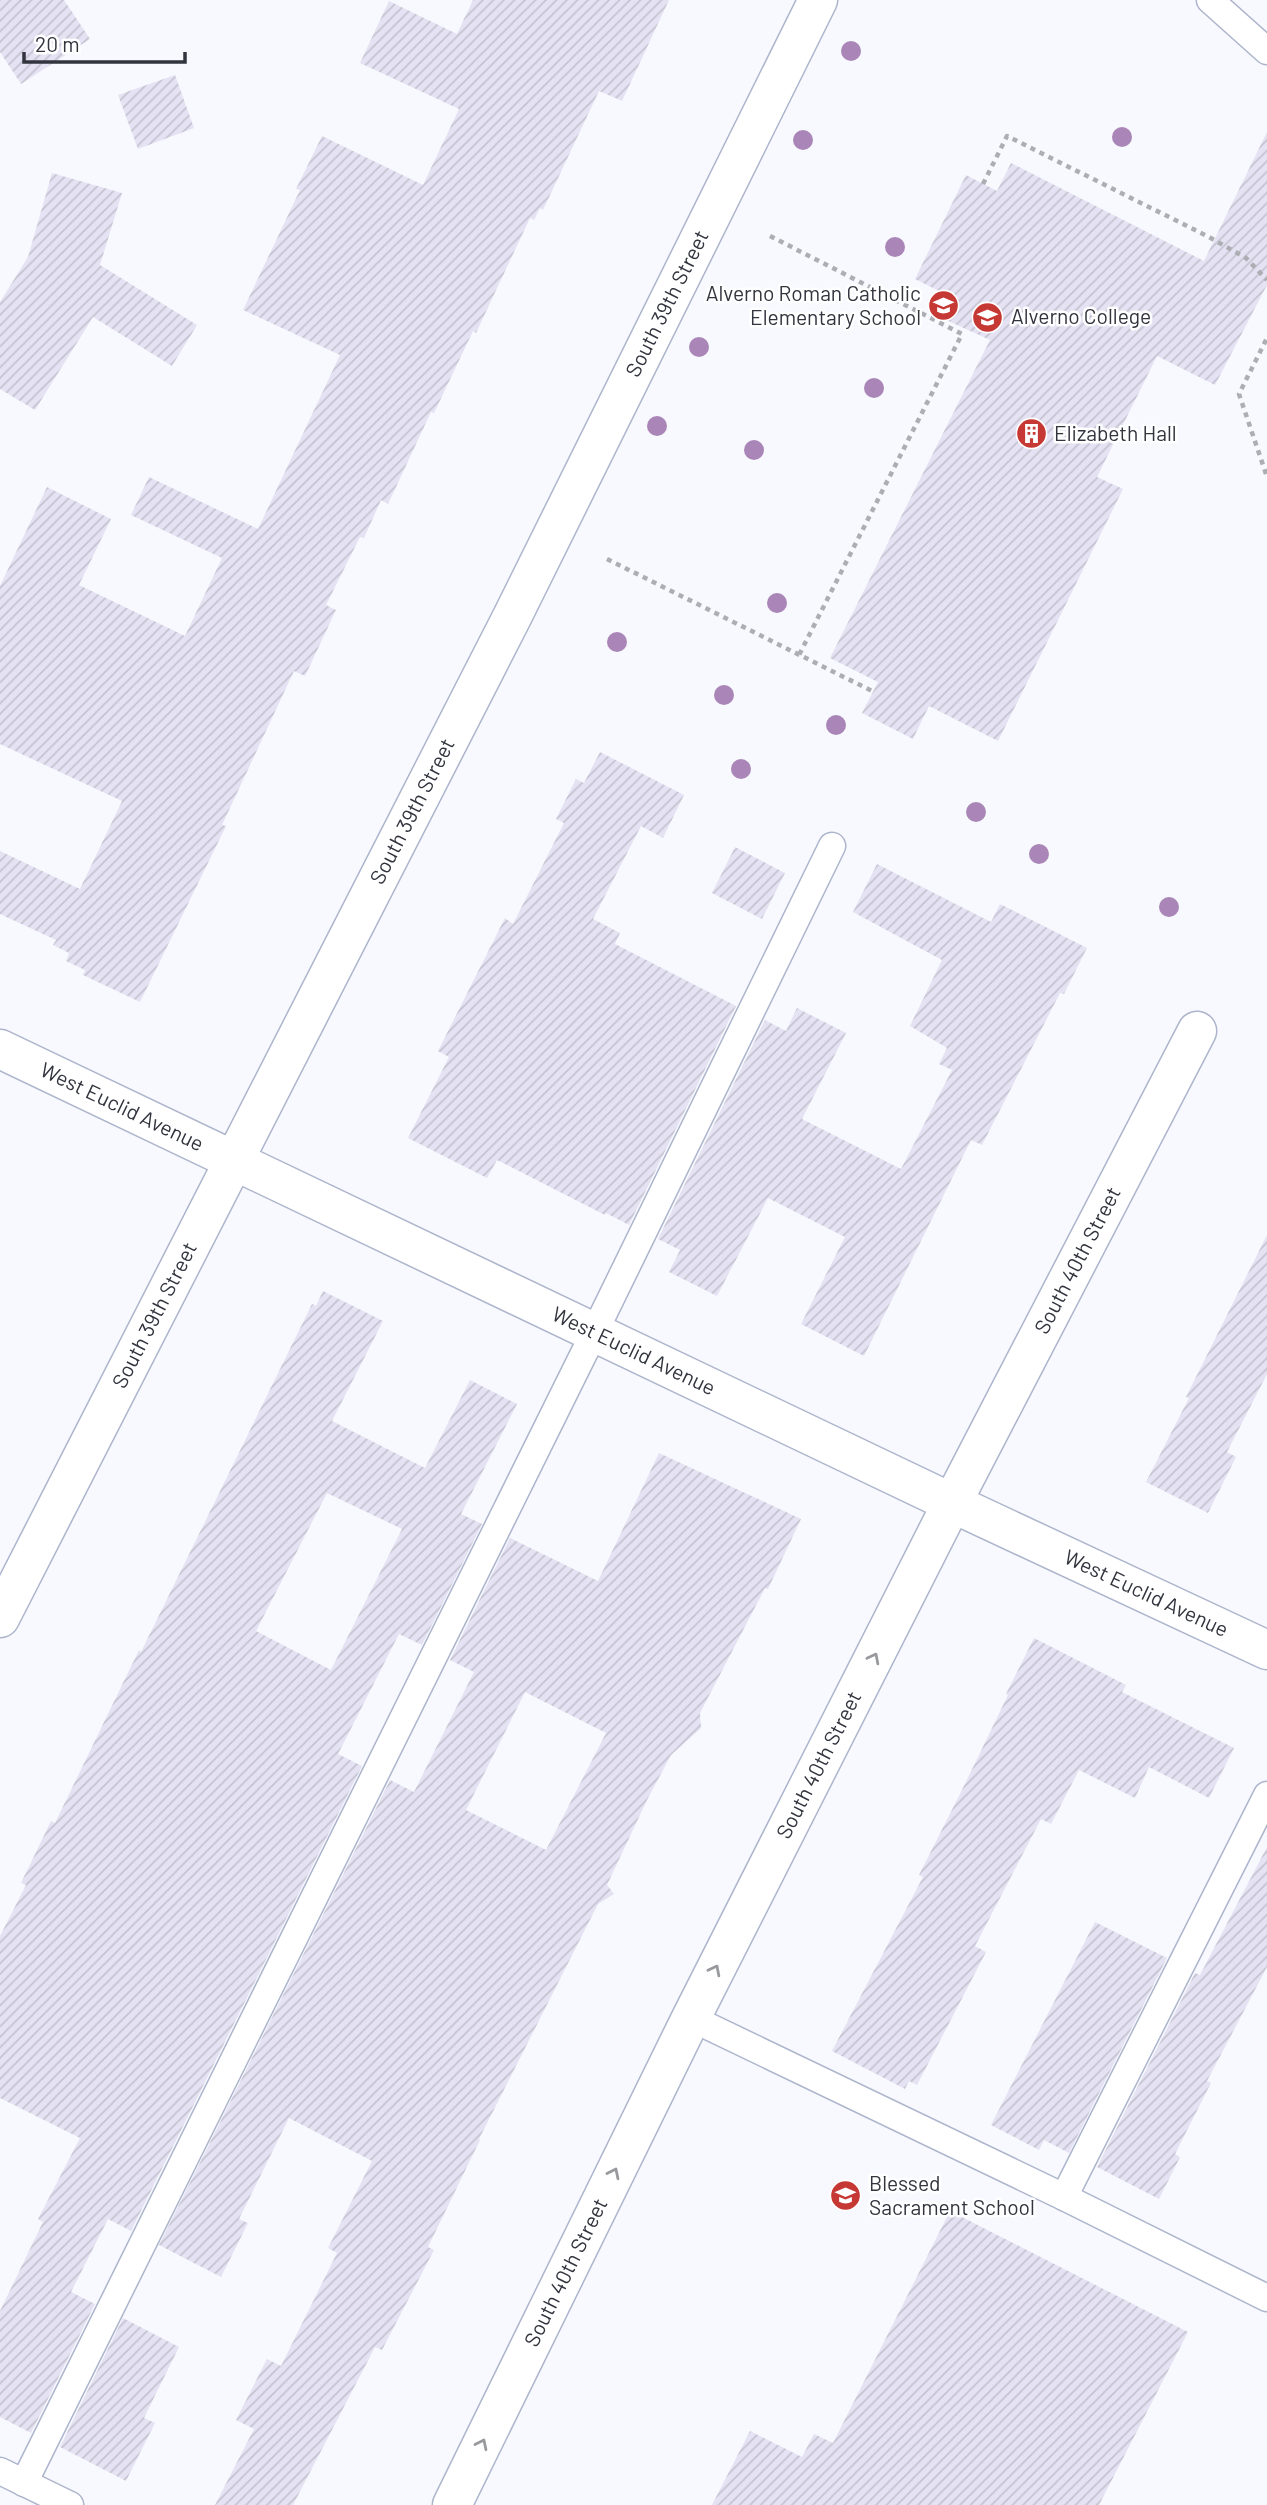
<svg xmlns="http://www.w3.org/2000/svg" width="1267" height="2505" viewBox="0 0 1267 2505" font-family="Barlow,sans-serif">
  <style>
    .building { fill: url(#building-hatch); fill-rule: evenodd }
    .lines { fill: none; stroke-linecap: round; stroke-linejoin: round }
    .service-casing { stroke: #adb5cc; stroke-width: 29 }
    .minor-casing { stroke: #adb5cc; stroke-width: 41 }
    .path { stroke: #acaeb4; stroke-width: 4.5; stroke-dasharray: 5 5; stroke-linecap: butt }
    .service { stroke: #fff; stroke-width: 26 }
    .minor { stroke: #fff; stroke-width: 38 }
    .tree { fill: #a986b7 }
    .oneway { stroke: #989a9e }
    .labels { text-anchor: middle; stroke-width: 5; stroke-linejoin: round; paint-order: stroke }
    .poi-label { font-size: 21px; fill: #32343e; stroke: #fff; text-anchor: start }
    .street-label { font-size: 21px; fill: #32343e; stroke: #fff }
  </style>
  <defs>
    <pattern id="building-hatch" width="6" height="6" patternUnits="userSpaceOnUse" patternTransform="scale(1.75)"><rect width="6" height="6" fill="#e5e2f3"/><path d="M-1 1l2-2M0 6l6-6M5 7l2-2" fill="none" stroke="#c5c2d1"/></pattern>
  </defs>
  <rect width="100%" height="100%" fill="#f8f9fe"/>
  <g class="building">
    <path d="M0 0H64L90 39 21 84 0 52Z"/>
    <path d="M473 0H669L622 101 599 91 543 210 540 208 534 220 530 218 476 333 473 331 434 413 431 412 388 504 381 500 364 538 360 537 326 605 336 610 305 676 294 671 222 825 226 826 140 1002 83 975 85 970 66 961 69 953 53 945 56 940 0 914V851L80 889 122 801 0 744V586L47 487 111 519 79 585 185 636 222 558 131 515 149 477 258 529 340 355 243 310 300 190 296 189 322 136 423 185 459 109 360 63 389 1 457 34Z"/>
    <path d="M175 75 194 128 138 149 118 95Z"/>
    <path d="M1267 132V285L1215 385 1157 356 1097 477 1123 489 998 741 929 706 913 739 862 713 878 682 830 658 990 340 933 314 943 293 915 279 966 175 997 191 1011 163 1204 261Z"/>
    <path d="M52 173 122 193 100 265 197 325 172 366 93 317 35 410 0 389V302L28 257Z"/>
    <path d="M600 752 684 795 663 838 641 826 593 919 620 933 615 944 736 1006 629 1225 606 1213 605 1215 497 1160 487 1178 408 1138 449 1057 438 1051 505 918 513 924 564 823 556 819 576 779 584 783Z"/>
    <path d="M735 847 785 873 762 919 712 893Z"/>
    <path d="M877 864 991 922 1000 904 1087 948 1064 994 1060 993 982 1145 971 1140 864 1356 801 1324 845 1237 768 1198 717 1296 669 1272 680 1250 658 1239 765 1020 786 1031 797 1008 846 1033 802 1119 901 1169 952 1070 939 1064 947 1048 910 1026 942 960 853 912Z"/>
    <path d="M1267 1235V1374L1227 1452 1236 1457 1208 1513 1146 1482 1189 1398 1186 1397Z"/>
    <path d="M323 1291 383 1321 332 1421 425 1468 470 1380 517 1404 461 1514 482 1524 422 1645 399 1634 338 1754 362 1766 131 2231 108 2219 71 2292 95 2304 31 2433 0 2417V2311L43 2222 38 2219 80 2138 0 2098V1936L26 1885 21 1883 51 1821 55 1823 139 1650 141 1652 312 1304 316 1306ZM327 1493 402 1529 331 1670 256 1631Z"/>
    <path d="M659 1453 801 1519 768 1589 765 1588 700 1713 701 1728 671 1755 647 1800 607 1885 614 1894 598 1904 479 2139 480 2140 428 2247 434 2250 382 2350 375 2347 293 2505H215L254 2429 236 2420 267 2359 281 2366 337 2253 328 2248 372 2161 289 2118 239 2219 248 2223 221 2277 159 2245 390 1780 414 1792 474 1672 450 1660 510 1538 598 1581ZM525 1692 606 1733 546 1850 466 1810Z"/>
    <path d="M1034 1638 1126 1685 1122 1692 1234 1748 1209 1798 1149 1767 1135 1798 1079 1770 1051 1824 1041 1819 975 1946 986 1952 917 2085 909 2081 905 2089 832 2051 923 1877 919 1875 962 1790 1008 1695 1006 1694Z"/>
    <path d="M1267 1847V1967L1207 2081 1211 2083 1175 2154 1180 2157 1159 2199 1097 2167 1195 1973 1200 1975Z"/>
    <path d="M1095 1922 1167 1958 1069 2153 1044 2140 1039 2150 991 2125Z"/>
    <path d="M950 2211 1188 2332 1099 2505H712L750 2431 802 2457 814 2434 833 2443Z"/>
    <path d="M123 2318 179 2347 144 2418 155 2423 126 2481 60 2447Z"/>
  </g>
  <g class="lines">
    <defs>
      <g id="service">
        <path d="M1210 0 1267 51"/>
        <path d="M691 2018 1064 2197 1267 2298"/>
        <path d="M1064 2197 1267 1795"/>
        <path d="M0 2471 70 2505"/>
        <path d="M24 2483 595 1331 832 846"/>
      </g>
      <g id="minor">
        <path id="s1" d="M0 1049 952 1503 1267 1650"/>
        <path id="s2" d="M0 1618 512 617 818 0"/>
        <path id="s3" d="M452 2505 691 2018 952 1503 1197 1031"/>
      </g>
    </defs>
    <use href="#service" class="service-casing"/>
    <use href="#minor" class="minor-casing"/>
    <g class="path">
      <path d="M983 184 1007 136 1209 237 1246 258 1267 280"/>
      <path d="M770 236 962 334 799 655"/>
      <path d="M1266 474 1239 394 1267 338"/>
      <path d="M607 559 874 692"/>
    </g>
    <use href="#service" class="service"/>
    <use href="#minor" class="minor"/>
  </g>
  <g class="tree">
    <circle cx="851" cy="51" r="10"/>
    <circle cx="1122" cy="137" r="10"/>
    <circle cx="803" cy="140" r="10"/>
    <circle cx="895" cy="247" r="10"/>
    <circle cx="699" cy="347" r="10"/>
    <circle cx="874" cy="388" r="10"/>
    <circle cx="657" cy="426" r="10"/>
    <circle cx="754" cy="450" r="10"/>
    <circle cx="777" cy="603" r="10"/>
    <circle cx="617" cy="642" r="10"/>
    <circle cx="724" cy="695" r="10"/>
    <circle cx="836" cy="725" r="10"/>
    <circle cx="741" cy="769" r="10"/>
    <circle cx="976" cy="812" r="10"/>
    <circle cx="1039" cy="854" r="10"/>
    <circle cx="1169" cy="907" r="10"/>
  </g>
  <defs><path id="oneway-chevron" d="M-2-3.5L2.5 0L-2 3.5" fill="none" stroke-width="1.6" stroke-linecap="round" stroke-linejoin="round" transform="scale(1.75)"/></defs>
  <g class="oneway">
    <use href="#oneway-chevron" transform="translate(874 1658) rotate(-63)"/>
    <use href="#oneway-chevron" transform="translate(715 1970) rotate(-63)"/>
    <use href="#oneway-chevron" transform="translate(614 2173) rotate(-64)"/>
    <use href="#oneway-chevron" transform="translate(482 2444) rotate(-64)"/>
  </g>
  <defs>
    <symbol id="school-disc" viewBox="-11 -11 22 22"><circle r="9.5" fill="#c63834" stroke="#fff"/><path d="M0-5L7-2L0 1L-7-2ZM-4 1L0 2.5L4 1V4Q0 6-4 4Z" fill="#fff"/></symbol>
    <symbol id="university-disc" viewBox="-11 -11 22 22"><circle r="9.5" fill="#c63834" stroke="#fff"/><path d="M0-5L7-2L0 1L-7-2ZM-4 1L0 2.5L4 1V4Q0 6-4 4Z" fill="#fff"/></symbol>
    <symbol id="building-disc" viewBox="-11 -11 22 22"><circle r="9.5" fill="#c63834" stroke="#fff"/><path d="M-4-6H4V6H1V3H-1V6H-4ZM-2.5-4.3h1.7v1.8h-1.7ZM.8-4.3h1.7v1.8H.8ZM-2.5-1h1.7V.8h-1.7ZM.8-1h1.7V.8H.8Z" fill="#fff"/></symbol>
  </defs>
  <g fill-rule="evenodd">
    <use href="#school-disc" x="926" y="288" width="35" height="35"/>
    <use href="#university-disc" x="970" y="300" width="35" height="35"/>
    <use href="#building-disc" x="1014" y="416" width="35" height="35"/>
    <use href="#school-disc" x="828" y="2178" width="35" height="35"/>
  </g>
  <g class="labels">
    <g class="poi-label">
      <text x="921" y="301" text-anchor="end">Alverno Roman Catholic<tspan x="921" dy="24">Elementary School</tspan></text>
      <text x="1011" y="324">Alverno College</text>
      <text x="1054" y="441">Elizabeth Hall</text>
      <text x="869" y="2191">Blessed<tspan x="869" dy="24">Sacrament School</tspan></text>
    </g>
    <g class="street-label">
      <text dy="7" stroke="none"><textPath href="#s2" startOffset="1474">South 39th Street</textPath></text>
      <text dy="7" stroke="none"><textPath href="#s2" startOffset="906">South 39th Street</textPath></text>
      <text dy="7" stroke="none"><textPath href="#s1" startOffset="135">West Euclid Avenue</textPath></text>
      <text dy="7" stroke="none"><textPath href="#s3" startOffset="1393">South 40th Street</textPath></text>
      <text dy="7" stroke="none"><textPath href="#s2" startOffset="340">South 39th Street</textPath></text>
      <text dy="7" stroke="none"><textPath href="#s1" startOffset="702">West Euclid Avenue</textPath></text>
      <text dy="7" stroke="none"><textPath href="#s1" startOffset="1269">West Euclid Avenue</textPath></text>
      <text dy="7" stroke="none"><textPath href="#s3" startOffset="826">South 40th Street</textPath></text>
      <text dy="7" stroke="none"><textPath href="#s3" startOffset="259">South 40th Street</textPath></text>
    </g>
  </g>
  <path d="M24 52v10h161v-10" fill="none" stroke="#32343e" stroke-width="3.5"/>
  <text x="35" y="52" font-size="21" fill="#32343e" stroke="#ffffff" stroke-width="5" paint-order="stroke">20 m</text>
</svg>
